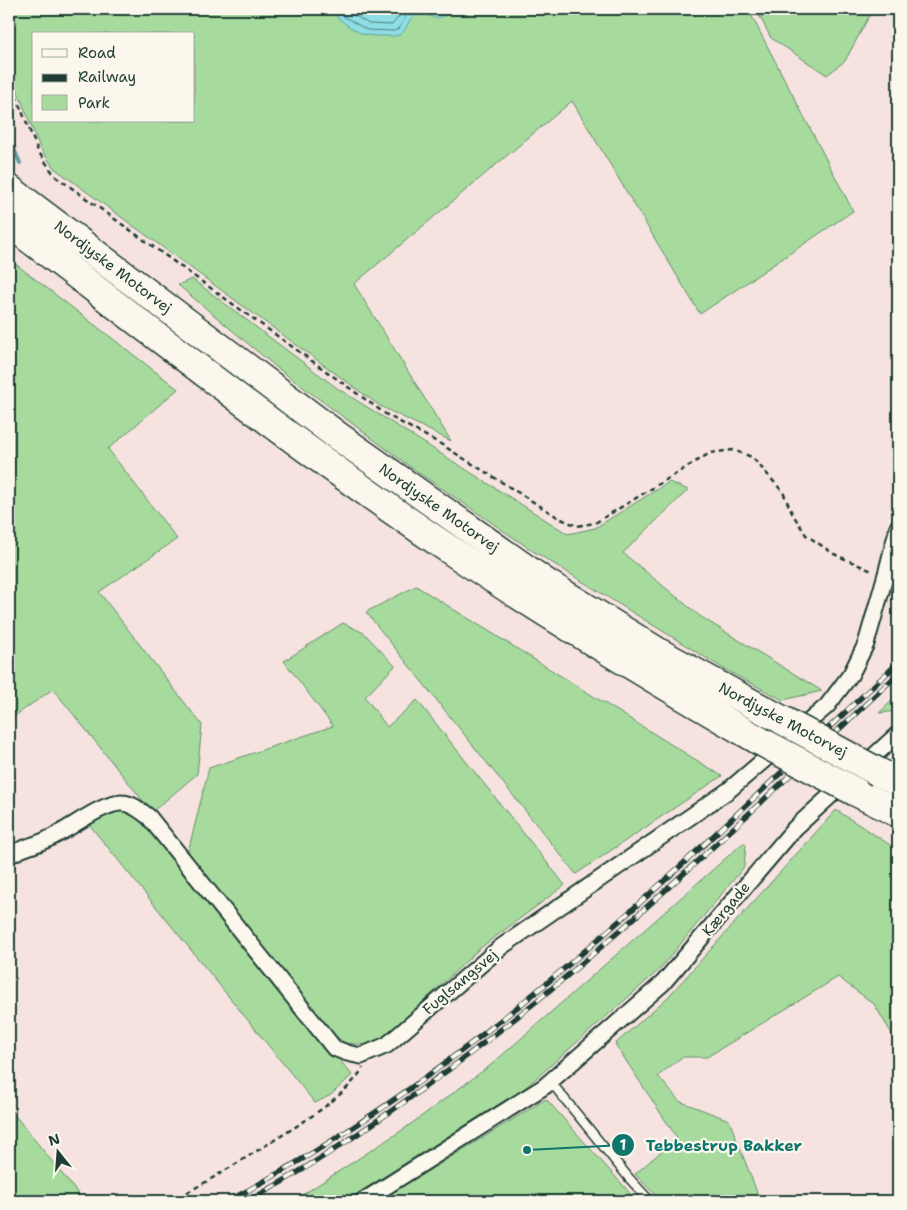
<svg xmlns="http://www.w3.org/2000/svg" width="907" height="1210" viewBox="0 0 907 1210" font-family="'Shantell Sans',sans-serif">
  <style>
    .green { fill: #a6db9d; stroke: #628c68; fill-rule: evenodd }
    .water { fill: #8ddfe5; stroke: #619e9e }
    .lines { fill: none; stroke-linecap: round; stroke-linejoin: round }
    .shore { stroke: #4b7e7b; stroke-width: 1 }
    .stream { stroke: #619e9e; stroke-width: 4 }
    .lane-casing { stroke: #1f3d34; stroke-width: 11 }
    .street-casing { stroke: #1f3d34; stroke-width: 19 }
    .highway-casing { stroke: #1f3d34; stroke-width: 31 }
    .path { stroke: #1f3d34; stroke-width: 2.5; stroke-dasharray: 5 4; stroke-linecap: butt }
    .lane { stroke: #fbf7ec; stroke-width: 8 }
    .street { stroke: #fbf7ec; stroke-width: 15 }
    .highway { stroke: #fbf7ec; stroke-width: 28 }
    .rail-casing { stroke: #1f3d34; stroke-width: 5.5 }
    .rail { stroke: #fbf7ec; stroke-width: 4; stroke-dasharray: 11; stroke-linecap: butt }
    .highway-bridge-casing { stroke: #1f3d34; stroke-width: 31; stroke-linecap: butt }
    .highway-bridge { stroke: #fbf7ec; stroke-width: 28 }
    .labels { text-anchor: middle; stroke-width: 4.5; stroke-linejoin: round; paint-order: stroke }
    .street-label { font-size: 15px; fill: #1f3d34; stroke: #fbf7ec }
    .leader { fill: none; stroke: #0f766e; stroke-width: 2 }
    .callout-dot { fill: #0f766e; stroke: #fbf7ec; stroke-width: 2 }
    .mark-label { font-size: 15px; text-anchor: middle; font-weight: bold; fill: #fff }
    .callout-label { font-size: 16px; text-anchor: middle; font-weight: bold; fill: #0f766e; stroke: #fbf7ec; stroke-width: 4.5; stroke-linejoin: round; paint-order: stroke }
  </style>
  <rect width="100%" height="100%" fill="#f6e3e0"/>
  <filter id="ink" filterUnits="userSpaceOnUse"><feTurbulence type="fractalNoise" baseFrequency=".02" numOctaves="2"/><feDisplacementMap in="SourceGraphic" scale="10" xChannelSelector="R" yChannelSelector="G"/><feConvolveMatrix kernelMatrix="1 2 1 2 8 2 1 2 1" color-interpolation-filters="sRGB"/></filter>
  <g filter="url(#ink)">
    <g class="green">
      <path d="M9 9H748L853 211 700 314 572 101 354 284 451 441 380 406 54 168 40 148 9 69ZM34 34H194V121H34Z"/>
      <path d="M756 9H873L845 61 827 75 771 38Z"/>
      <path d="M9 259 178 389 108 449 177 539 99 592 202 725 197 774 152 812 53 689 9 720Z"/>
      <path d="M192 279 337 388 568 534 595 528 669 482 688 490 623 553 701 617 822 691 783 700 724 669 533 551 412 468 276 367 178 285Z"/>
      <path d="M416 586 722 776 576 874 366 612Z"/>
      <path d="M343 623 364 633 395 666 365 697 387 727 417 700 565 885 479 949 389 1034 368 1045 345 1043 320 1024 186 860 209 768 333 726 284 661Z"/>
      <path d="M898 695V711L879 713Z"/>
      <path d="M120 808 137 816 352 1075 331 1095 315 1103 88 823Z"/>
      <path d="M836 810 898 850V1044L874 1004 838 977 707 1057H682L658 1076 679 1101 729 1120 760 1200 759 1201H661L635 1174 677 1138 615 1044 668 997Z"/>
      <path d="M743 843 746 845 744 867 659 970 525 1088 345 1201H293L404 1129 491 1065Z"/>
      <path d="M546 1099 637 1201H379Z"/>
      <path d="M9 1108 84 1201H9Z"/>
    </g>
    <path class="water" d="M329 9H452C435 27 431 11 416 15 408 18 408 28 402 33 397 37 392 36 387 36 381 36 373 36 367 35 356 33 336 18 329 9Z"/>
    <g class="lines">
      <g class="shore">
        <path d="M335 9 343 16 367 30 394 31 399 29 406 16 412 12 419 10 435 13 445 9"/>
        <path d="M344 9 369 24 392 25 405 9"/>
      </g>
      <path class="stream" d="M9 137 20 163"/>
      <defs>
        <path id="lane" d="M550 1081 629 1178 650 1201"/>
        <g id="street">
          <path d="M9 856C21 847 35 846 48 839 67 831 103 802 122 803 132 803 141 811 149 817L334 1048 347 1053 361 1056 387 1045 501 947 729 790 827 706 851 674 866 644 886 574 898 527"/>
          <path d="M363 1201 545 1086 663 983 795 828 898 734"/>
        </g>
        <g id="highway">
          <path d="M9 189 339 437 546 583 658 652 782 720"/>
          <path d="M9 223C157 336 304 452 459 556 557 622 658 682 760 741"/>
          <path d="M878 772 898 782"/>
          <path d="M856 792 898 813"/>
        </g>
      </defs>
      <use href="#lane" class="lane-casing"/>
      <use href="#street" class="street-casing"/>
      <use href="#highway" class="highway-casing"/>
      <g class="path">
        <path d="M9 79 38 151 55 176 387 415 439 443 559 518 577 526 595 523 710 453 733 450 752 457 783 492 792 513 806 535 834 554 872 571"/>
        <path d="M171 1201C204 1184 236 1164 268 1144 297 1126 345 1098 363 1068"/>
      </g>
      <use href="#lane" class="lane"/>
      <use href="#street" class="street"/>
      <use href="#highway" class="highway"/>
      <defs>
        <g id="rail">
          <path d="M228 1201C484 1067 689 857 898 663"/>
          <path d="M248 1201C298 1174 347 1142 394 1109 577 982 736 825 898 674"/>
        </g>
      </defs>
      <use href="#rail" class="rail-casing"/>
      <use href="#rail" class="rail"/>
      <defs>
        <g id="highway-bridge">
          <path d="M782 720 878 772"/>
          <path d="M760 741 856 792"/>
        </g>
      </defs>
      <use href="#highway-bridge" class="highway-bridge-casing"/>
      <use href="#highway-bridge" class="highway-bridge"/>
    </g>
  </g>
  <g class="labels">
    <g class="street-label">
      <text transform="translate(113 267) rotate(37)" y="5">Nordjyske Motorvej</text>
      <text transform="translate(439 508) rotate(35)" y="5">Nordjyske Motorvej</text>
      <text transform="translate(783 720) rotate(28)" y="5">Nordjyske Motorvej</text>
      <text transform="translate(726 909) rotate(-50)" y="5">Kærgade</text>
      <text transform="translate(460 982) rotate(-40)" y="5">Fuglsangsvej</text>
    </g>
  </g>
  <path class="leader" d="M527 1150L623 1145"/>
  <g class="callout-dot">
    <circle cx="527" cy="1150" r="5"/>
    <circle cx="623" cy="1145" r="12"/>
  </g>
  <g class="mark-label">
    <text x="623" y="1150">1</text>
  </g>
  <g class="callout-label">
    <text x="724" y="1151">Tebbestrup Bakker</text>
  </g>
  <rect width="907" height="1210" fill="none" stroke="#fbf7ec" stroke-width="30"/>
  <rect x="15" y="15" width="877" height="1180" fill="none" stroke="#1f3d34" stroke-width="2" filter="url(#ink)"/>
  <rect x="32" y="32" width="162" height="90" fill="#fbf7ec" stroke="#a3ada2"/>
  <rect x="42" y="49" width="25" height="8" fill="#fbf7ec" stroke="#a3ada2"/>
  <text x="78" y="58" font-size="15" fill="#1f3d34">Road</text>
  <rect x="42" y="74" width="25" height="8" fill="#1f3d34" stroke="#a3ada2"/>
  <text x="78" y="82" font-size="15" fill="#1f3d34">Railway</text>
  <rect x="42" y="95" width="25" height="15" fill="#a6db9d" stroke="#a3ada2"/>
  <text x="78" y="108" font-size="15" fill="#1f3d34">Park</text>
  <g transform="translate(58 1152) rotate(343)" stroke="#fbf7ec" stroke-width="4" paint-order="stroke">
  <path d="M0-4L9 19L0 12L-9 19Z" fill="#1f3d34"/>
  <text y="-8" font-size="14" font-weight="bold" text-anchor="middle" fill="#1f3d34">N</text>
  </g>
</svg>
